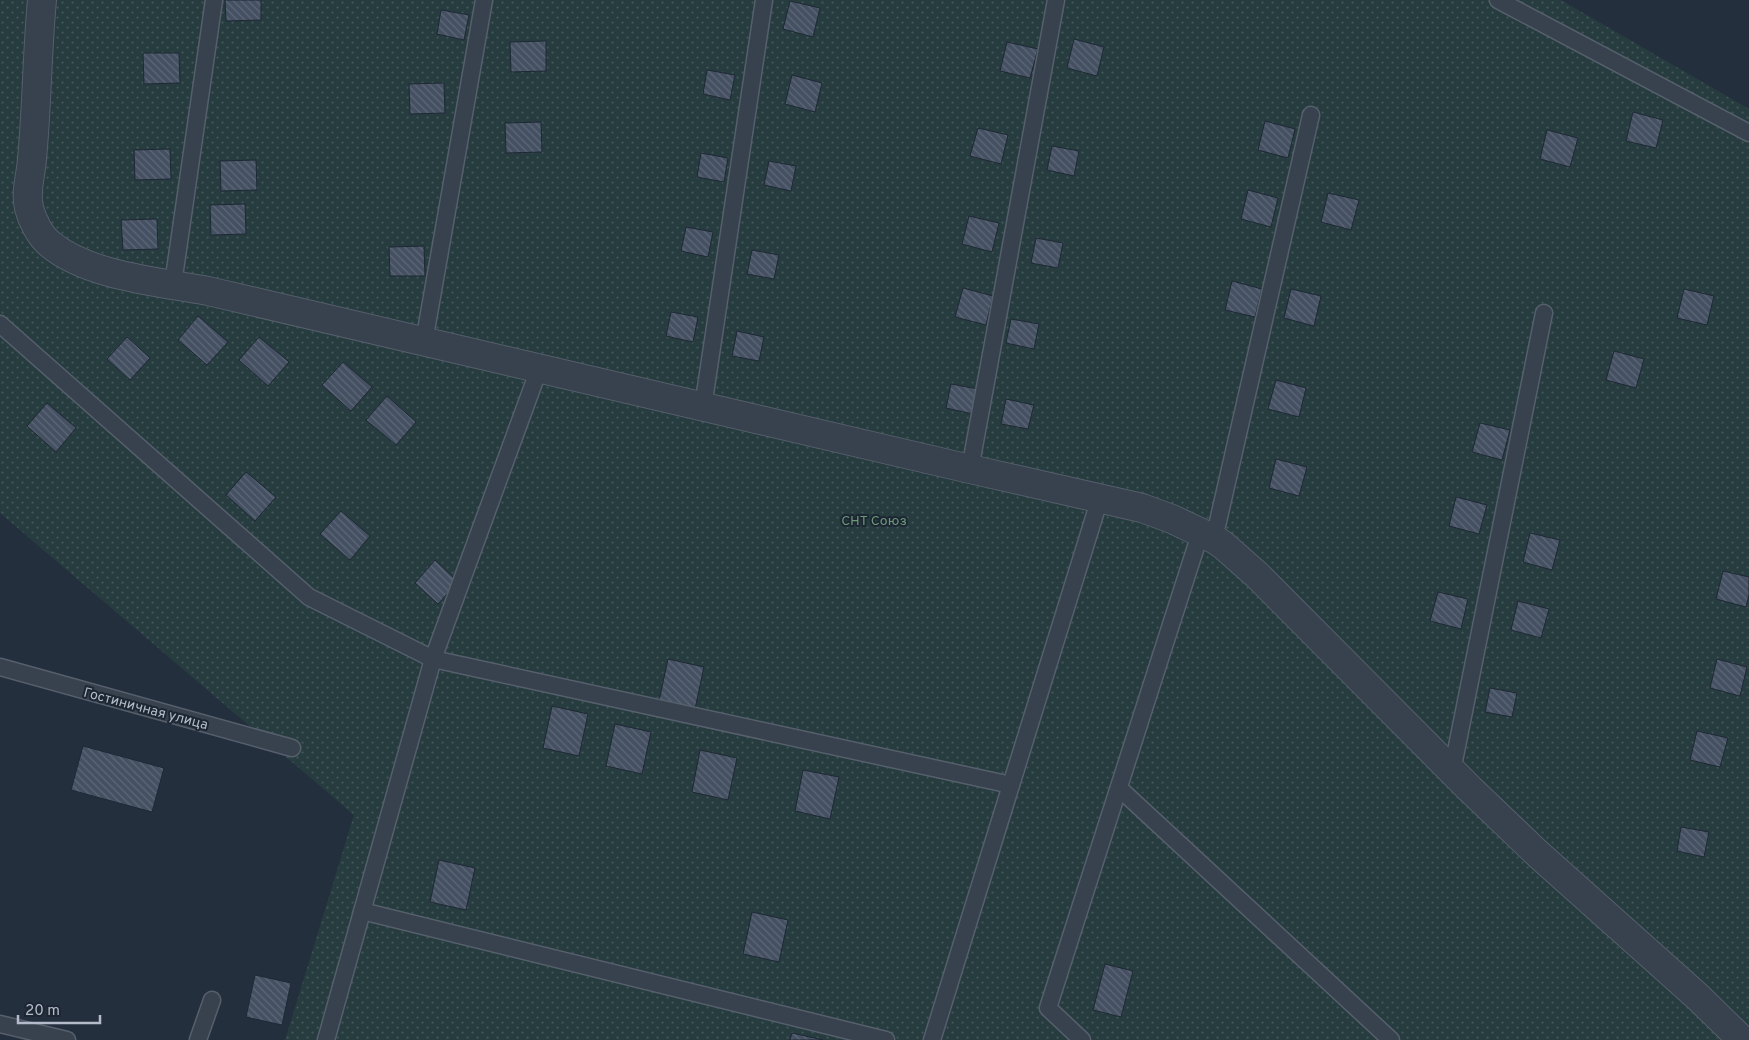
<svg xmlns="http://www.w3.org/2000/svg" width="1749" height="1040" viewBox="0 0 1749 1040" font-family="Overpass,sans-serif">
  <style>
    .park { fill: url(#park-dots) }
    .building { fill: url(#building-back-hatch); stroke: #1f2835 }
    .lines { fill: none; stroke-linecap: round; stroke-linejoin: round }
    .service-casing { stroke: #565f6c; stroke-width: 19 }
    .minor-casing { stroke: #565f6c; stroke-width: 30 }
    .service { stroke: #38414e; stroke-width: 16 }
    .minor { stroke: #38414e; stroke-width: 28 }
    .labels { text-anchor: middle; stroke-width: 4; stroke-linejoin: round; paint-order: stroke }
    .park-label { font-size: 14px; fill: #6b9a76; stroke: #1d2633 }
    .street-label { font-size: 14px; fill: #b4bcc9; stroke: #1d2633 }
  </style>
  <defs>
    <pattern id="park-dots" width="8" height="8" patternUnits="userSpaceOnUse" patternTransform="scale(1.25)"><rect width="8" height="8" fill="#263c3f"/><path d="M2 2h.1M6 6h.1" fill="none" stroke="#435659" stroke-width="1.8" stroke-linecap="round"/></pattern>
    <pattern id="building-back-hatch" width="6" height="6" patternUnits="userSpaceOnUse" patternTransform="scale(1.25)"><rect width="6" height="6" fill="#455162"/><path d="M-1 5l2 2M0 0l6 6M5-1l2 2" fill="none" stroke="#5d6877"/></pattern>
  </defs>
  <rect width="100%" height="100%" fill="#242f3e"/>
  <path class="park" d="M0 0H1561L1749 109V1040H285L354 815 0 513Z"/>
  <g class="building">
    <path d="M225 0H261V20L226 21Z"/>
    <path d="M790 1 820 8 813 37 783 29Z"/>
    <path d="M441 10 469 15 464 40 437 34Z"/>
    <path d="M1074 39 1104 47 1097 76 1067 68Z"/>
    <path d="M546 41V71L511 72 510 42Z"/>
    <path d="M1007 42 1038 49 1030 78 1000 71Z"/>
    <path d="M143 53H179L180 83 144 84Z"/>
    <path d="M707 70 735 75 730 100 703 94Z"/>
    <path d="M792 75 822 83 815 112 785 104Z"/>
    <path d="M444 83 445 113 410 114 409 84Z"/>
    <path d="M1633 112 1663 120 1656 148 1626 141Z"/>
    <path d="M1265 121 1295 129 1288 158 1258 150Z"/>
    <path d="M541 122 542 152 506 153 505 123Z"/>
    <path d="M978 128 1008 135 1001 164 970 156Z"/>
    <path d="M1547 130 1578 138 1570 167 1540 159Z"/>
    <path d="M1052 146 1079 151 1074 176 1047 170Z"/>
    <path d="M170 149 171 179 135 180 134 150Z"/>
    <path d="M701 153 728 158 724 182 697 177Z"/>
    <path d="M256 160 257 190 221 191 220 161Z"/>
    <path d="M769 161 796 166 791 191 764 185Z"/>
    <path d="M1248 190 1278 198 1271 227 1241 219Z"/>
    <path d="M1328 193 1359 200 1351 230 1321 222Z"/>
    <path d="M245 204 246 234 211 235 210 205Z"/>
    <path d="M969 216 999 223 992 252 962 244Z"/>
    <path d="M157 219 158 249 123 250 121 220Z"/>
    <path d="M686 227 713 232 708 257 681 251Z"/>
    <path d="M1036 238 1063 243 1058 268 1031 263Z"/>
    <path d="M424 246 425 276H390L389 247Z"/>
    <path d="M752 250 779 255 774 279 747 274Z"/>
    <path d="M1232 281 1262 289 1255 317 1225 310Z"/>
    <path d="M963 288 993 296 986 325 955 317Z"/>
    <path d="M1291 289 1321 296 1314 326 1284 318Z"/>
    <path d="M1684 289 1714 296 1707 325 1677 318Z"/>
    <path d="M671 312 698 317 693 342 666 336Z"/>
    <path d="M198 316 228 342 207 365 178 340Z"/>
    <path d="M1011 319 1039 324 1034 349 1006 343Z"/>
    <path d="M737 331 764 337 759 361 732 356Z"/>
    <path d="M127 337 150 358 130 380 107 359Z"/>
    <path d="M259 337 289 362 268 386 239 360Z"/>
    <path d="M1614 351 1644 359 1636 388 1606 380Z"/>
    <path d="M343 362 372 387 351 411 322 385Z"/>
    <path d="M1276 380 1306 388 1299 417 1268 409Z"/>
    <path d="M951 384 978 389 973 414 946 408Z"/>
    <path d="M387 396 416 422 396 445 366 420Z"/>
    <path d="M1006 399 1034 405 1028 429 1001 424Z"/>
    <path d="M47 403 76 428 56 452 27 426Z"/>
    <path d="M1480 423 1510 430 1502 460 1472 452Z"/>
    <path d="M1276 459 1307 467 1299 496 1269 488Z"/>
    <path d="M246 472 276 497 255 521 226 495Z"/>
    <path d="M1456 497 1487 505 1479 534 1449 526Z"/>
    <path d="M341 511 370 536 350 560 320 534Z"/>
    <path d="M1530 533 1560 540 1552 570 1523 562Z"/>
    <path d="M435 560 458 582 438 604 415 583Z"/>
    <path d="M1723 571 1749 577V595L1746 607 1716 599Z"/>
    <path d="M1438 592 1468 599 1461 629 1430 621Z"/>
    <path d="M1518 601 1549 609 1541 638 1511 630Z"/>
    <path d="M668 659 704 667 695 709 659 701Z"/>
    <path d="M1717 659 1747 667 1740 696 1710 688Z"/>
    <path d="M1490 688 1517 693 1512 717 1485 712Z"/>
    <path d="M552 706 588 714 579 756 543 748Z"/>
    <path d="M615 724 651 732 642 774 606 766Z"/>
    <path d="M1697 731 1728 738 1720 767 1690 760Z"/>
    <path d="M83 746 164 768 152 812 71 790Z"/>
    <path d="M700 750 737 758 728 800 692 792Z"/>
    <path d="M803 770 839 777 830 819 795 811Z"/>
    <path d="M1681 827 1709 832 1704 857 1677 851Z"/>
    <path d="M439 860 475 868 466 910 430 902Z"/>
    <path d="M752 912 788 920 779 962 743 954Z"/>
    <path d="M1105 964 1133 971 1121 1017 1093 1010Z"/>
    <path d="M255 975 291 983 282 1025 246 1017Z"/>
    <path d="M792 1033 823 1040H790Z"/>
  </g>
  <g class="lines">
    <defs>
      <g id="service">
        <path d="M1498 0 1749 133"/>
        <path d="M173 284 214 0"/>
        <path d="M0 324 309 597 433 659 539 369"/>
        <path d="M424 342 484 0"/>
        <path d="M703 407 764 0"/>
        <path d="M970 469 1056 0"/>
        <path d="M1214 539 1311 115"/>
        <path d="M0 667 292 748"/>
        <path d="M1452 771 1544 313"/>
        <path d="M1119 788 1391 1040"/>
        <path d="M362 911 886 1040"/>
        <path d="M0 1024 67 1040"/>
        <path d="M198 1040 212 1000"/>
        <path d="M326 1040 433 659 1011 785"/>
        <path d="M932 1040 1100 498"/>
        <path d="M1082 1040 1048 1008 1201 531"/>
      </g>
      <path id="minor" d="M42 0C37 53 37 106 32 159 31 175 25 192 29 208 32 220 40 236 50 244 88 276 160 282 208 291L970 469 1142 508 1172 519 1214 539 1223 545 1257 575 1469 788 1538 854 1698 997 1742 1040"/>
    </defs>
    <use href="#service" class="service-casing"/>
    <use href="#minor" class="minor-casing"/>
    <use href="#service" class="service"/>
    <use href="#minor" class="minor"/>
  </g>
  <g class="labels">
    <g class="park-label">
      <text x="874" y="525">СНТ Союз</text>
    </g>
    <g class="street-label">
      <text transform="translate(146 708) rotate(15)" y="5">Гостиничная улица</text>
    </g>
  </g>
  <path d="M18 1015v8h82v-8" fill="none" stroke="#b4bcc9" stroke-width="2.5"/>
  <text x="25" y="1015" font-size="15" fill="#b4bcc9" stroke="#1d2633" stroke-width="4" paint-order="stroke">20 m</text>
</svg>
